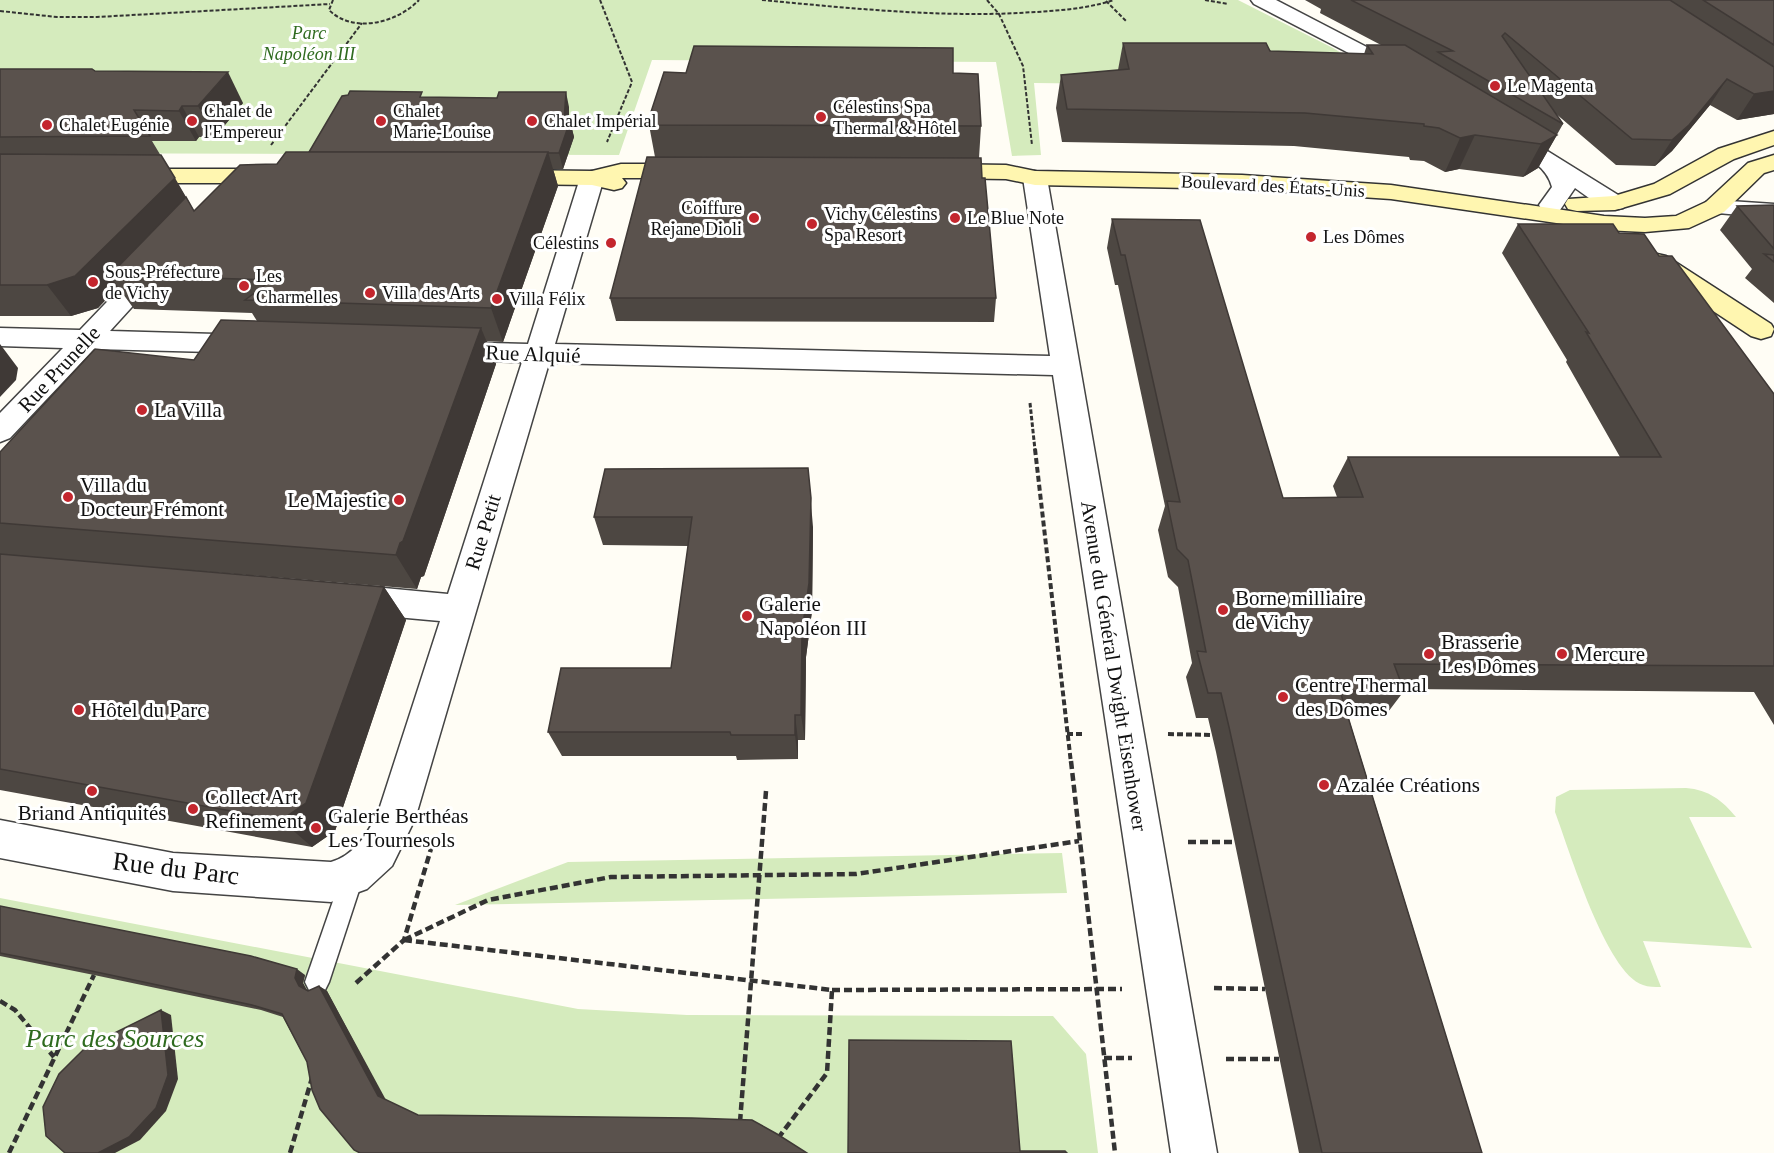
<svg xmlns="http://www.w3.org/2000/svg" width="1774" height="1153" viewBox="0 0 1774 1153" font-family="Georgia,serif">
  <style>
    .green { fill: #d5ebbd }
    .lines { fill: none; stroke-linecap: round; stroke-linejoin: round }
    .lane-casing { stroke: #444; stroke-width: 3 }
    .street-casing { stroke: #444; stroke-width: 3 }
    .secondary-casing { stroke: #333; stroke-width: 3 }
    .path-far3 { stroke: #333; stroke-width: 2; stroke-dasharray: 4 2; stroke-linecap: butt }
    .path-far2 { stroke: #333; stroke-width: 3; stroke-dasharray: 4.5 2; stroke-linecap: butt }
    .path-far1 { stroke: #333; stroke-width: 4; stroke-dasharray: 6 3; stroke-linecap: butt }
    .path { stroke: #333; stroke-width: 4.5; stroke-dasharray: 8 4; stroke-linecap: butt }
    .lane { fill: #fff; fill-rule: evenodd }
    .street { fill: #fff; fill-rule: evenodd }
    .secondary { fill: #fff6b0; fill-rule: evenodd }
    .wall { fill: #4d4742 }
    .shaded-wall { fill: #3f3936 }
    .building { fill: #5a524d; stroke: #3f3936; stroke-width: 1.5 }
    .poi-dot { fill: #c4262e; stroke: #fff; stroke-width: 2 }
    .labels { text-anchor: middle; stroke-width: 6; stroke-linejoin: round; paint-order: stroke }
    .far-park-label { font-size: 18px; font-style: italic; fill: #2f6b1f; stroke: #fff }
    .far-poi-label { font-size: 18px; fill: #111; stroke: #fff; text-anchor: start }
    .far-street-label { font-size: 18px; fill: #111; stroke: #fff }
    .street-label { font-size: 21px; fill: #111; stroke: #fff }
    .poi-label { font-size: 21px; fill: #111; stroke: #fff; text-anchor: start }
    .near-street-label { font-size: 26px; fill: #111; stroke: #fff }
    .near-park-label { font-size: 26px; font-style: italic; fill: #2f6b1f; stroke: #fff }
  </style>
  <rect width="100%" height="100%" fill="#fffdf5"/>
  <g class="green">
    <path d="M0 0H1238L1333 48 1376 74 1119 84 1034 83 1041 155 1012 156 996 62 652 60 619 155 0 153Z"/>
    <path d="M1686 788C1709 790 1722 800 1736 817H1689L1752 948 1643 941 1661 987C1655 987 1648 987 1643 985 1606 973 1569 849 1555 812L1556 797 1570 790Z"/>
    <path d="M1062 853 1067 893 455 905 568 862Z"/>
    <path d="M0 898 578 1009 687 1015 1053 1016 1086 1054 1098 1153H0Z"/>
  </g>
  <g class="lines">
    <defs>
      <path id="lane" d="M353 864 361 867 364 875 329 982 325 990 317 994 309 990 305 982 342 875 345 867Z"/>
      <g id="street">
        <path d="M1251 0H1276L1411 70 1414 74 1411 78 1404 80 1397 78 1254 4Z"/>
        <path d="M1507 129 1515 131 1623 198 1627 203 1623 208C1605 213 1590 198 1575 188L1560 210 1551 212 1542 210 1539 205 1552 187C1546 163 1519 153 1499 141L1496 136 1499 131Z"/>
        <path d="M592 171 600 173 604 178 555 344 1050 356 1023 178 1027 173 1035 171 1043 173 1047 178 1217 1153H1171L1053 375 549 363 415 819 392 866 367 889 331 902 173 891 0 858V820L173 853 331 862C355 855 367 834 378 813L440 621 352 613 340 609 335 599 340 589 352 585 448 594 522 362 446 360 436 358 432 351 436 344 446 342 528 344 580 178 584 173Z"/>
        <path d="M1715 200 1774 204V218L1706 212 1703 207 1706 202Z"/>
        <path d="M158 256 167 258 171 264 110 331 251 335 261 338 265 344 261 350 251 353 94 349 10 438 0 442V413L63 348 0 346V328L80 330 149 258Z"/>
      </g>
      <g id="secondary">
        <path d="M1774 131V145L1734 159 1670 194 1615 210 1577 211 1568 209 1565 204 1568 199 1614 196 1654 184 1718 149Z"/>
        <path d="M1774 155V170L1764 173 1724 212 1689 228 1645 232 1604 230 1391 199 1242 189 1035 185 1006 179 938 178 930 176 926 171 930 166 938 164 1006 165 1035 171 1242 175 1391 185 1604 216 1645 218 1676 216 1706 202 1748 163Z"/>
        <path d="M621 164H689L697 166 701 171 697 176 689 178H622L626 183 622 188 614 190 592 185 510 184 502 182 498 177 502 172 510 170 592 171Z"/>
        <path d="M129 169H276L284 171 288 176 284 181 276 183H129L121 181 117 176 121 171Z"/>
        <path d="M1657 254 1666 256 1771 324 1774 329 1771 336 1761 339 1751 336 1648 268 1644 262 1648 256Z"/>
      </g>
    </defs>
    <use href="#lane" class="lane-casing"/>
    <use href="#street" class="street-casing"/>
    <use href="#secondary" class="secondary-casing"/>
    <g class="path-far3">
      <path d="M333 0 329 10C353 34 397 23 419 0"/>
      <path d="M600 0 632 82 607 142"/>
      <path d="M762 0C847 8 933 17 1019 13 1051 11 1083 10 1114 0"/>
      <path d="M987 0 999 14 1023 66 1032 145"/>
      <path d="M1205 0 1228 4"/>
      <path d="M1106 1 1126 21"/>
      <path d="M0 11 57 17H97L330 4"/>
      <path d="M271 145 362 23"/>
    </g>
    <path class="path-far2" d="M1030 403 1035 450"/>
    <g class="path-far1">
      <path d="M1035 449 1071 763"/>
      <path d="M1067 734H1083"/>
      <path d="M1168 734 1212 735"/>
    </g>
    <g class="path">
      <path d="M1071 761 1115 1153"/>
      <path d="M1188 842H1235"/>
      <path d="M404 940 488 900 611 877 856 874 1079 841"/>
      <path d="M404 940 832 990 827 1073 779 1137"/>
      <path d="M356 983 404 940 433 842"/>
      <path d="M1214 988 1265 989"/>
      <path d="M832 990 1122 989"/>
      <path d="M0 1001 15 1010 54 1057"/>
      <path d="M1104 1058H1132"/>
      <path d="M1226 1059H1279"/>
      <path d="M740 1122 766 791"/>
      <path d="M9 1153 94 975"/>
      <path d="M290 1153 312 1078"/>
    </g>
    <use href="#lane" class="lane"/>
    <use href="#street" class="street"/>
    <use href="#secondary" class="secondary"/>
  </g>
  <g class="wall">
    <path d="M1305 0H1774V114L1737 120 1710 105 1672 151 1655 166 1616 165 1555 113 1563 124 1538 168 1523 177 1459 169 1445 172 1424 161 1410 160 1409 157 1294 146 1062 142 1056 108 1061 75 1118 70 1123 43 1270 51 1364 54 1367 45H1381L1320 13 1321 9Z"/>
    <path d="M0 69 95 71 243 103 215 137H199L196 141H152L194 211 277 164 309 152 424 97 569 107V121H570L574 137 563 169H553L558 186 503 342 487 341 496 364 424 576 421 577 417 589 125 565 384 587 406 620 335 831 312 847 0 790V452L194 360 257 321 252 313 134 309 118 287 98 308 71 316H0Z"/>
    <path d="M953 73 981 126 979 158 982 178 996 298 994 322 616 321 610 298 655 157 649 125 650 120V115Z"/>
    <path d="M1774 205V303L1745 278 1752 269 1720 230 1737 206Z"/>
    <path d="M1112 219 1283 498 1337 497 1333 486 1348 457H1620L1566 362 1567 360 1502 253 1518 224 1619 233 1659 256 1774 394V725L1754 692 1403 689 1404 691 1385 716H1348L1482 1153H1299L1216 752 1208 718H1196L1186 677 1192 663 1178 587 1168 577 1158 530 1165 506 1118 285H1115L1107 248Z"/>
    <path d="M605 469 813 527 812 611 806 657 805 740H798V759L737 760 736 756H562L548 732 671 668 688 546 603 545 594 517Z"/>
    <path d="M0 906 305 975 303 983 307 990 308 991 319 986 327 991 385 1100 360 1153 307 1062 283 1017 261 1010 94 975 0 956Z"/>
  </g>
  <g class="shaded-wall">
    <path d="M228 72 243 103 215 137 198 106Z"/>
    <path d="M1727 79 1710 105 1672 151 1655 166 1672 140Z"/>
    <path d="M1774 91V114L1737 120 1754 94Z"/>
    <path d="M566 92 569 107V126L570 121 574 137 563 169 559 153 564 121Z"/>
    <path d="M182 106 199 137 196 141 179 111Z"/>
    <path d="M1475 135 1459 169 1445 172 1460 138Z"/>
    <path d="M1557 135 1538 168 1523 177 1541 144Z"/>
    <path d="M548 152 558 186 503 342 491 308Z"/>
    <path d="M175 178 193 209 110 275 118 287 98 308 71 316 47 285Z"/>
    <path d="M481 328 496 364 424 576 421 577 417 589 396 555Z"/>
    <path d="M0 344 18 368 16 380 0 397Z"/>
    <path d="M808 468 813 527 812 611 806 657 805 740 801 715 802 631Z"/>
    <path d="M384 587 406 620 335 831 312 847 281 820Z"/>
    <path d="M795 715 798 740V759L795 735Z"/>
    <path d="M297 969 305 975 303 983 307 991 299 986 295 978Z"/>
    <path d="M319 986 327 991 386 1100 378 1096Z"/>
    <path d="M161 1010 171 1015 178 1079 166 1111 140 1140 115 1153H98Z"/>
  </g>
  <g class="building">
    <path d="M1351 0H1670L1774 67V91L1754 94 1727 79 1689 125 1672 140 1632 139 1505 33 1502 36 1563 124 1438 52 1453 51Z"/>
    <path d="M1703 0H1774V45Z"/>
    <path d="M1123 43H1266L1270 51 1373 54 1367 45H1405L1557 135 1541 144 1475 135 1460 138 1439 128 1424 126V124L1305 113 1067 109 1061 75 1129 69Z"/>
    <path d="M694 46 953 48V73L978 74 981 126 649 125 652 115H650L664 72 686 73Z"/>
    <path d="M0 69H92L95 71 228 72 198 106H182L179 111 134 110 150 136 0 137Z"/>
    <path d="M350 91 422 92 420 97 497 98 499 92H566L564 121H570L559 153 309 152 342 96 348 95Z"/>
    <path d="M286 152H548L491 308 245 300 272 280 110 275 186 197 194 211 240 165 277 164Z"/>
    <path d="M0 154 161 155 175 178 75 276 47 285H0Z"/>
    <path d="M647 157 981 158 982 178H985L996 298H610Z"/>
    <path d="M1774 205V249L1737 206Z"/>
    <path d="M1112 219 1200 220 1283 498 1363 497 1348 457H1661L1586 332 1589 333 1518 224H1613L1619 233 1644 234 1659 256H1672L1774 394V666L1394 664 1404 691H1340L1482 1153H1322L1229 727 1221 693H1208L1197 651 1206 652 1188 560 1177 549 1167 501 1180 502 1125 255H1121Z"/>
    <path d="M1764 254 1774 255V262Z"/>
    <path d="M221 320 481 328 403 541 400 543 396 555 0 523V452L95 349 194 360Z"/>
    <path d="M808 468 811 498 809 583 802 631 801 715H795V735H731L730 732H548L561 668H671L692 517H594L605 469Z"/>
    <path d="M0 554 384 587 306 803 281 820 0 769Z"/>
    <path d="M0 906 251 956 297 969 295 978 299 986 308 991 319 986 378 1096 418 1115 692 1118 752 1120 777 1134 807 1153H360L354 1150 320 1109 312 1090 307 1062 282 1014 252 1005 82 969 0 953Z"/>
    <path d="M161 1010 168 1075 156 1108 129 1137 98 1153H65L46 1136 43 1107 59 1074 86 1047Z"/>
    <path d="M849 1040 1011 1041 1020 1151H1065L1067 1153H848Z"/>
  </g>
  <g class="poi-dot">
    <circle cx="1495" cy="86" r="6"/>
    <circle cx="821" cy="117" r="6"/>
    <circle cx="192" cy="121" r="6"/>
    <circle cx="381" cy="121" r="6"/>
    <circle cx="532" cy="121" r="6"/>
    <circle cx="47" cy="125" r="6"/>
    <circle cx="754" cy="218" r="6"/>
    <circle cx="955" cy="218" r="6"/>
    <circle cx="812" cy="224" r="6"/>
    <circle cx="1311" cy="237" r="6"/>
    <circle cx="611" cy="243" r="6"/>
    <circle cx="93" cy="282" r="6"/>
    <circle cx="244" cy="286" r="6"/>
    <circle cx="370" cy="293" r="6"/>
    <circle cx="497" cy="299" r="6"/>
    <circle cx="142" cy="410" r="6"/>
    <circle cx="68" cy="497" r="6"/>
    <circle cx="399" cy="500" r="6"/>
    <circle cx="1223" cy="610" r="6"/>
    <circle cx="747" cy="616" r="6"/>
    <circle cx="1429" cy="654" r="6"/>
    <circle cx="1562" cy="654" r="6"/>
    <circle cx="1283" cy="697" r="6"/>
    <circle cx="79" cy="710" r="6"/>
    <circle cx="1324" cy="785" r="6"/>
    <circle cx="92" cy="791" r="6"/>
    <circle cx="193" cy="809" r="6"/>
    <circle cx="316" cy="828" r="6"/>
  </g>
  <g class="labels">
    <g class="far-park-label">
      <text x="309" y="39">Parc<tspan x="309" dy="21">Napoléon III</tspan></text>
    </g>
    <g class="far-poi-label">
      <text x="1507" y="92">Le Magenta</text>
      <text x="833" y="113">Célestins Spa<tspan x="833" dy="21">Thermal &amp; Hôtel</tspan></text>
      <text x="204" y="117">Chalet de<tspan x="204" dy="21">l'Empereur</tspan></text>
      <text x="393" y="117">Chalet<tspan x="393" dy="21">Marie-Louise</tspan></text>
      <text x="544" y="127">Chalet Impérial</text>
      <text x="59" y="131">Chalet Eugénie</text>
      <text x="742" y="214" text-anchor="end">Coiffure<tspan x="742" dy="21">Rejane Dioli</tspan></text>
      <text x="824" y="220">Vichy Célestins<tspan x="824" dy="21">Spa Resort</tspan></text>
      <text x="967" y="224">Le Blue Note</text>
      <text x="1323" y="243">Les Dômes</text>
      <text x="599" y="249" text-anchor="end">Célestins</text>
      <text x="105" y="278">Sous-Préfecture<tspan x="105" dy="21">de Vichy</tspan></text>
      <text x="256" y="282">Les<tspan x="256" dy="21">Charmelles</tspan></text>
      <text x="382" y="299">Villa des Arts</text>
      <text x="509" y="305">Villa Félix</text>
    </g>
    <g class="far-street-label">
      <text transform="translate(1273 186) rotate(3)" y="6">Boulevard des États-Unis</text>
    </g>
    <g class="street-label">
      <text transform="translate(533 354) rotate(2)" y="7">Rue Alquié</text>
      <text transform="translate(59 369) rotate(-47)" y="7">Rue Prunelle</text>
      <text transform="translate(483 532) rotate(-73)" y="7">Rue Petit</text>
      <text transform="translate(1114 666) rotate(81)" y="7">Avenue du Général Dwight Eisenhower</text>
    </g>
    <g class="poi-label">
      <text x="154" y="417">La Villa</text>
      <text x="80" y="492">Villa du<tspan x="80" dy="24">Docteur Frémont</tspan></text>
      <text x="387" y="507" text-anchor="end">Le Majestic</text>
      <text x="1235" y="605">Borne milliaire<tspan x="1235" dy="24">de Vichy</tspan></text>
      <text x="759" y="611">Galerie<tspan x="759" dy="24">Napoléon III</tspan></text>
      <text x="1441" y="649">Brasserie<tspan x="1441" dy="24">Les Dômes</tspan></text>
      <text x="1574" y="661">Mercure</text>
      <text x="1295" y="692">Centre Thermal<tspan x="1295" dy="24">des Dômes</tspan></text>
      <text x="91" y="717">Hôtel du Parc</text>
      <text x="1336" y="792">Azalée Créations</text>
      <text x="205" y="804">Collect Art<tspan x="205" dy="24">Refinement</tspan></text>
      <text x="92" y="820" text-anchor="middle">Briand Antiquités</text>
      <text x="328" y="823">Galerie Berthéas<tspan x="328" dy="24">Les Tournesols</tspan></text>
    </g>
    <g class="near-street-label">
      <text transform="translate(176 868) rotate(7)" y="9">Rue du Parc</text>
    </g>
    <g class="near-park-label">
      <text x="115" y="1047">Parc des Sources</text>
    </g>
  </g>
</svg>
